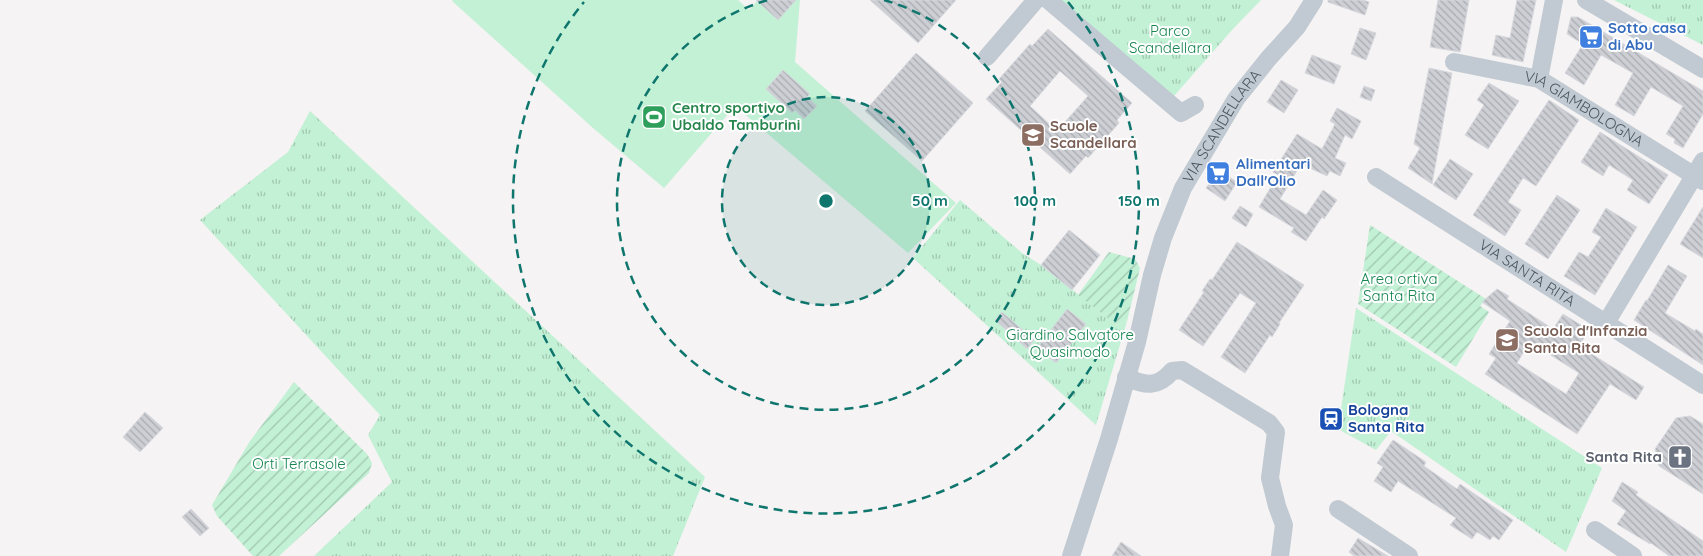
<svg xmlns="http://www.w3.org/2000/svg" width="1703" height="556" viewBox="0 0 1703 556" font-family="Quicksand,sans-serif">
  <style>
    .grass { fill: url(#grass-tufts) }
    .garden { fill: url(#garden-furrows) }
    .pitch { fill: #c3f1d5 }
    .building { fill: url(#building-back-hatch); stroke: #d7d9de; fill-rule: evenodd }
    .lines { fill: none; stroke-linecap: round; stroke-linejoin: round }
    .minor { stroke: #c1cad2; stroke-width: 18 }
    .ring { fill: none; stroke: #0f766e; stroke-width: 2.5; stroke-dasharray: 9 6 }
    .labels { text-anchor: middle; stroke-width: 4; stroke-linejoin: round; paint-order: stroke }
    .shop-label { font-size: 15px; font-weight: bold; fill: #366cbe; stroke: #fff; text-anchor: start }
    .park-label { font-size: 15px; fill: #17864f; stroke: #fff }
    .leisure-label { font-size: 15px; font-weight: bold; fill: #27864d; stroke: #fff; text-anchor: start }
    .street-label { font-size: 15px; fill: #4a5661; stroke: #fff }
    .education-label { font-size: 15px; font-weight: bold; fill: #785e54; stroke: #fff; text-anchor: start }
    .transit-label { font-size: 15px; font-weight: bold; fill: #164399; stroke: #fff; text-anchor: start }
    .worship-label { font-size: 15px; font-weight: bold; fill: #5b616d; stroke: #fff; text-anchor: end }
    .centre { fill: #0f766e; stroke: #fff; stroke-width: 2.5 }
    .ring-label { font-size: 15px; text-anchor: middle; font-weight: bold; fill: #0f766e; stroke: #fff; stroke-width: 4; stroke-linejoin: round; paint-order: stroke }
  </style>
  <defs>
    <pattern id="grass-tufts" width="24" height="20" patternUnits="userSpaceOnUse" patternTransform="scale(1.25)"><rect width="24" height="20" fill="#c3f1d5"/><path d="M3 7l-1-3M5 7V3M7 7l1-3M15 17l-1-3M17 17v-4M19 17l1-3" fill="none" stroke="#a0c6b0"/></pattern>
    <pattern id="garden-furrows" width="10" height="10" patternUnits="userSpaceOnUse" patternTransform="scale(1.25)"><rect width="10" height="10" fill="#c3f1d5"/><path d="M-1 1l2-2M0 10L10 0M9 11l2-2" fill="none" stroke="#a0c6b0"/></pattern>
    <pattern id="building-back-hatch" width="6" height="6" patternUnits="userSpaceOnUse" patternTransform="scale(1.25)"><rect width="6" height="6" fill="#cdcfd5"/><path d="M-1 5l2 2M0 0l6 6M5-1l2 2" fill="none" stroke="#a8abb0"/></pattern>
  </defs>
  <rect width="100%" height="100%" fill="#f5f3f3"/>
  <g class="grass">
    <path d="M1057 0H1261L1232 30 1174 96Z"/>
    <path d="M1614 0H1703V45Z"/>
    <path d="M310 111 705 477 673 556H314L392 482 368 435 380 415 200 220 288 152Z"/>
    <path d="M960 200 1022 253 1041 265 1117 325 1127 321 1096 425 913 258Z"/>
    <path d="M1356 308 1602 468 1566 552 1391 431 1376 450 1338 429Z"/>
  </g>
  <g class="garden">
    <path d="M1370 225 1486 299 1480 306 1489 312 1456 367 1358 304Z"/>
    <path d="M1109 252 1135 259 1140 268 1127 321 1117 325 1078 295Z"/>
    <path d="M294 382 367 454 372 463 369 473 279 556H253L217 516 212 505 250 441Z"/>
  </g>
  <path class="pitch" d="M453 0H738L749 10 758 0H800L795 62 956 203 908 253 735 106 664 188 593 128 452 1Z"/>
  <g class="building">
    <path d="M756 0H796L778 20Z"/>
    <path d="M870 0H956L918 43Z"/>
    <path d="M1328 0H1363L1369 2 1365 15 1328 2Z"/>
    <path d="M1438 0H1469L1460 52 1430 47Z"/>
    <path d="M1517 0H1536L1523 62 1492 55 1496 35 1510 38Z"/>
    <path d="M1571 17H1578L1703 91V114L1683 148 1674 143 1675 139 1666 134 1683 106 1651 87 1634 116 1615 105 1633 73 1601 55 1584 85 1565 73 1583 44 1567 34Z"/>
    <path d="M1360 28 1376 33 1366 60 1351 54Z"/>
    <path d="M1048 29 1132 103 1117 120 1119 123 1088 158 1086 156 1070 174 986 99 1002 82 999 79 1030 44 1032 46ZM1060 71 1088 96 1057 131 1030 106Z"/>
    <path d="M916 53 973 103 922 161 865 111Z"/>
    <path d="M1312 55 1341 66 1334 84 1305 73Z"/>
    <path d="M1429 68 1452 73 1432 184 1408 168 1420 148 1414 144Z"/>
    <path d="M783 70 810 94 807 97 817 106 804 119 795 110 792 113 766 89Z"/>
    <path d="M1281 80 1298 90 1284 113 1267 102Z"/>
    <path d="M1489 83 1519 101 1488 149 1465 135 1484 105 1477 100Z"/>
    <path d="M1364 86 1375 90 1371 101 1360 97Z"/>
    <path d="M1549 100 1579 120 1536 186 1523 178 1508 202 1521 210 1505 236 1473 215Z"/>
    <path d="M1337 108 1361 121 1352 139 1345 135 1335 158 1346 163 1340 176 1330 171 1327 176 1301 164 1280 199 1306 215 1323 190 1337 200 1324 219 1322 217 1306 241 1291 232 1294 228 1259 207 1278 175 1273 172 1297 134 1322 149 1335 124 1330 121Z"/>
    <path d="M1600 132 1668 175 1649 204 1627 190 1633 180 1609 165 1603 176 1581 162Z"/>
    <path d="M1450 159 1473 174 1456 200 1433 185Z"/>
    <path d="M1215 168 1237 182 1225 201 1206 188 1213 179 1209 177Z"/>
    <path d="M1557 195 1580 210 1548 259 1525 244Z"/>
    <path d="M1240 206 1253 214 1246 227 1232 218Z"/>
    <path d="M1703 207V258L1680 244Z"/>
    <path d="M1606 208 1637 227 1595 295 1564 276 1579 252 1588 257 1601 237 1592 232Z"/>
    <path d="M1069 230 1100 255 1072 290 1041 265Z"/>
    <path d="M1237 242 1304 285 1279 323 1280 324 1272 337 1270 335 1245 373 1221 357 1256 303 1240 293 1203 346 1179 330 1204 292 1202 291 1210 279 1212 280Z"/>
    <path d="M1668 265 1687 276 1665 313 1695 331 1696 329 1703 334V365L1634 320 1646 300 1647 301Z"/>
    <path d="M1497 289 1509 296 1507 299 1553 329 1563 314 1589 330 1579 346 1644 387 1636 400 1610 384 1577 434 1485 374 1496 358 1489 354 1510 321 1482 302ZM1530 342 1579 373 1566 394 1517 363Z"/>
    <path d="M1067 309 1086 324 1056 363 1037 348Z"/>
    <path d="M1002 312 1034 340 1027 349 995 320Z"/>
    <path d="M145 412 163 428 140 452 123 437Z"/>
    <path d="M1690 416 1703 424V494L1659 466 1655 449 1676 418Z"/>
    <path d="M1393 440 1426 462 1424 466 1457 489 1460 484 1513 520 1499 540 1493 536 1490 540 1477 532 1472 539 1450 525 1456 518 1398 481 1391 492 1374 481 1383 467 1377 463Z"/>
    <path d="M1622 482 1638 492 1636 495 1703 541V556H1669L1651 543 1650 544 1617 524 1626 511 1612 501Z"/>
    <path d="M191 509 209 528 200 536 182 517Z"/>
    <path d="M1358 538 1388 556H1354L1349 552Z"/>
    <path d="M1121 542 1141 556H1112Z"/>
  </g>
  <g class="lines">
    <g class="minor">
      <path d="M1048 0 1181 113 1195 105"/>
      <path d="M1586 0 1703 69"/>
      <path d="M987 57 1036 0"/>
      <path id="s1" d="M1454 62 1539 79 1703 181"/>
      <path d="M1539 79 1554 0"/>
      <path id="s2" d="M1376 177 1703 385"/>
      <path d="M1606 323 1703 161"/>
      <path d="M1126 377C1145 386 1158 388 1172 371L1182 370 1269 423 1276 432 1270 478 1277 506 1284 525 1280 556"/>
      <path d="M1338 509 1409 556"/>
      <path d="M1595 530 1633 556"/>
      <path id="s3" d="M1071 556 1109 439 1137 342 1152 275 1163 238 1183 188 1236 99 1268 59 1297 27 1314 0"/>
    </g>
  </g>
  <circle cx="826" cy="201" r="104" fill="#0f766e" fill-opacity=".12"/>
  <g class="ring">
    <circle cx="826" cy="201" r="104"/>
    <path d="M884 0A209 209 0 1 1 768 0"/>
    <path d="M1068 2A313 313 0 1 1 584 2"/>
  </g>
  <defs>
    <symbol id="supermarket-square" viewBox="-11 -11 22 22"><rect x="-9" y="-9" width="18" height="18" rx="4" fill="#3f7fe0" stroke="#fff"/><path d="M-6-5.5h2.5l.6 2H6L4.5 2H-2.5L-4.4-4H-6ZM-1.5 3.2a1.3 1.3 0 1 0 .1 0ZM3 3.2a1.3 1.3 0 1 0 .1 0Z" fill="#fff"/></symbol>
    <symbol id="stadium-square" viewBox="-11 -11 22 22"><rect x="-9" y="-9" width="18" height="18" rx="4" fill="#2e9e5b" stroke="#fff"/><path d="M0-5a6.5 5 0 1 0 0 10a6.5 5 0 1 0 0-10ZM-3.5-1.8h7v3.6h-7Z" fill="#fff"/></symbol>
    <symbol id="school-square" viewBox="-11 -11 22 22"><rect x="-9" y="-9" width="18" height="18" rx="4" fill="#8d6e63" stroke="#fff"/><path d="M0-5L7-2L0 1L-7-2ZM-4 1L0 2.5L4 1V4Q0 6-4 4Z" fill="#fff"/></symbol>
    <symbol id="station-square" viewBox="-11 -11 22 22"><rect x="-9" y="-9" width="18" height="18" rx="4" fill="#1a4fb4" stroke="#fff"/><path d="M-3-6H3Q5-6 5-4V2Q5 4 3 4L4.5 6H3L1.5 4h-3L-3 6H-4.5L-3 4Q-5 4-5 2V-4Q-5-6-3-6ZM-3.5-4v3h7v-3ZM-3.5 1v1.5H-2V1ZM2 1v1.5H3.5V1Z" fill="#fff"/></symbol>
    <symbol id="church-square" viewBox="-11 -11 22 22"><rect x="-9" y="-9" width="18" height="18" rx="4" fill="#6b7280" stroke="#fff"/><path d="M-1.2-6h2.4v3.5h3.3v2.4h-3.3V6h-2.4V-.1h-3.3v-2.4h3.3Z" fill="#fff"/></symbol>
  </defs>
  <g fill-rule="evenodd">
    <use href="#supermarket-square" x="1577" y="23" width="28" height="28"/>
    <use href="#stadium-square" x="640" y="103" width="28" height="28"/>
    <use href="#school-square" x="1019" y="121" width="28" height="28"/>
    <use href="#supermarket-square" x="1204" y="159" width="28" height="28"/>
    <use href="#school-square" x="1493" y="326" width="28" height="28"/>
    <use href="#station-square" x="1317" y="405" width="28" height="28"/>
    <use href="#church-square" x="1666" y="443" width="28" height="28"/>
  </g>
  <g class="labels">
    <g class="shop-label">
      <text x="1608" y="33">Sotto casa<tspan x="1608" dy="17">di Abu</tspan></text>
      <text x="1236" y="169">Alimentari<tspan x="1236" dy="17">Dall'Olio</tspan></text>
    </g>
    <g class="park-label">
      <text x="1170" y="36">Parco<tspan x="1170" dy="17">Scandellara</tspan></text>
      <text x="1399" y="284">Area ortiva<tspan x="1399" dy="17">Santa Rita</tspan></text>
      <text x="1070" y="340">Giardino Salvatore<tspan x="1070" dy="17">Quasimodo</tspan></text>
      <text x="299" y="469">Orti Terrasole</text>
    </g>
    <g class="leisure-label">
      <text x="672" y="113">Centro sportivo<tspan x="672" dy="17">Ubaldo Tamburini</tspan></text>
    </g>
    <g class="street-label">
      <text dy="5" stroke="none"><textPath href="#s1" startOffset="140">VIA GIAMBOLOGNA</textPath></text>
      <text dy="5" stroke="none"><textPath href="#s3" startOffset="458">VIA SCANDELLARA</textPath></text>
      <text dy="5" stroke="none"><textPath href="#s2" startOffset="179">VIA SANTA RITA</textPath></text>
    </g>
    <g class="education-label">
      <text x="1050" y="131">Scuole<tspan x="1050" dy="17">Scandellara</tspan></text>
      <text x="1524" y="336">Scuola d'Infanzia<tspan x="1524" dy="17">Santa Rita</tspan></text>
    </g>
    <g class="transit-label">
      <text x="1348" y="415">Bologna<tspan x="1348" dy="17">Santa Rita</tspan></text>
    </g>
    <g class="worship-label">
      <text x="1662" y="462">Santa Rita</text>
    </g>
  </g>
  <circle cx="826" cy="201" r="8" class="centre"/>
  <g class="ring-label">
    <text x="930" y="206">50 m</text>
    <text x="1035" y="206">100 m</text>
    <text x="1139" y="206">150 m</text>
  </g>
</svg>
